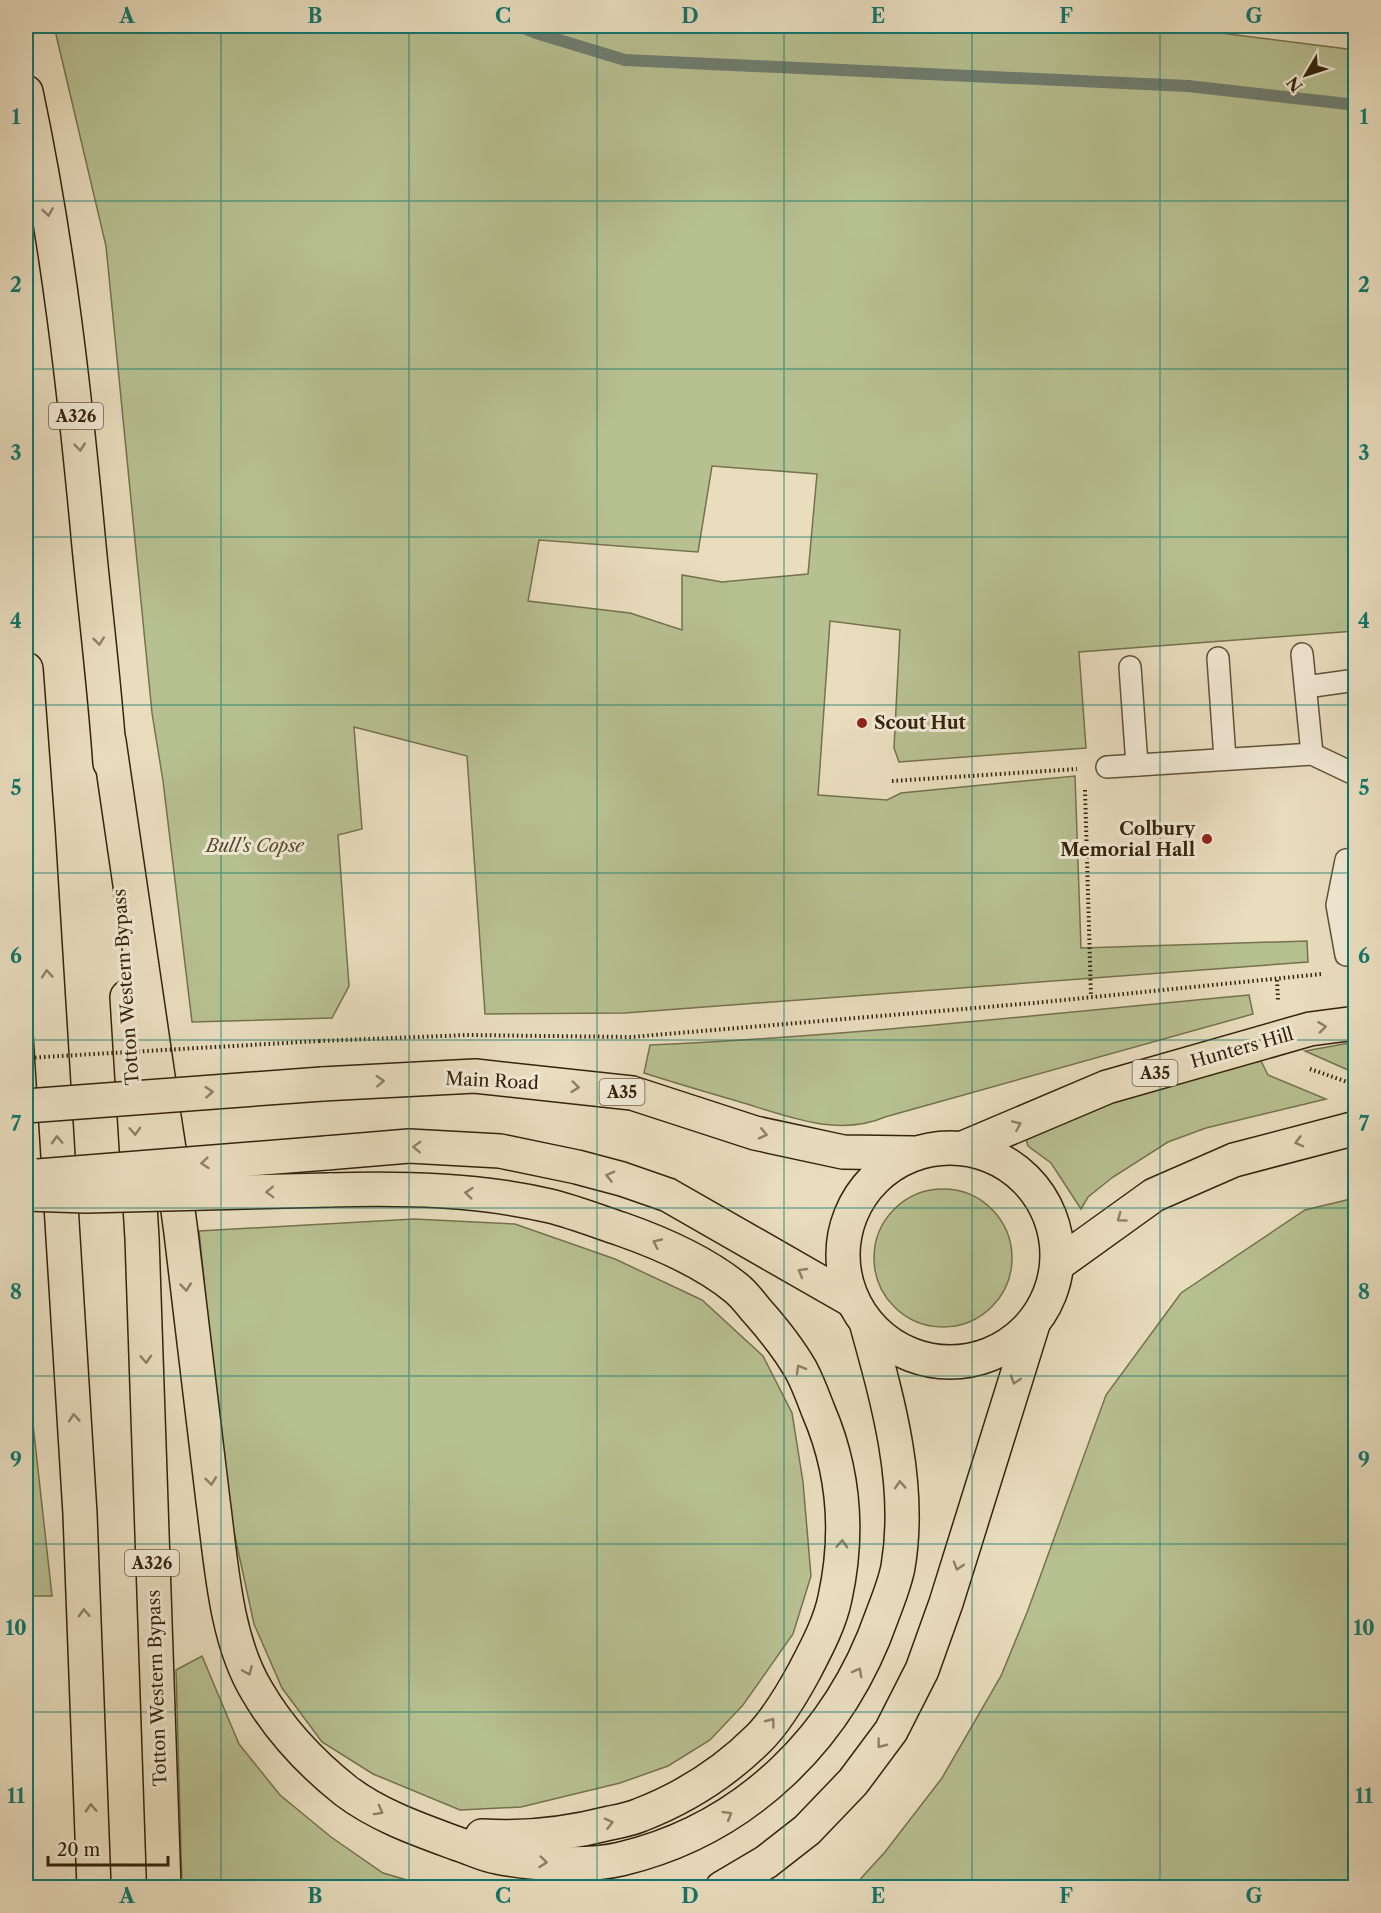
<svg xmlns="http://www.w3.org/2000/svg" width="1381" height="1913" viewBox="0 0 1381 1913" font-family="'Libre Caslon Text',serif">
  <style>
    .green { fill: #b7c091; stroke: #75724e; stroke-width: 1.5; fill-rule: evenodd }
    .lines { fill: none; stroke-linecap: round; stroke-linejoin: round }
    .stream { stroke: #6f7e71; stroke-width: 12 }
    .lane-casing { stroke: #605238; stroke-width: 24 }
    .primary-casing { stroke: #33230c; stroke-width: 36 }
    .path { stroke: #33230c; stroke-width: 4; stroke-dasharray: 1.5 3; stroke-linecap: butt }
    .lane { stroke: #f1e9d5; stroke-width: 21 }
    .primary { stroke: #e9ddbe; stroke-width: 33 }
    .primary-bridge-casing { stroke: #33230c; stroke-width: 36; stroke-linecap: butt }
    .path-bridge { stroke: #33230c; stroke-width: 4; stroke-dasharray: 1.5 3; stroke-linecap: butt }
    .primary-bridge { stroke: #e9ddbe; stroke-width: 33 }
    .oneway { stroke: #8e8065 }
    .grid { fill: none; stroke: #0f766e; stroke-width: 1.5; stroke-opacity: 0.55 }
    .poi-dot { fill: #8f2418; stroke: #f1e9d5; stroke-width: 2 }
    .labels { text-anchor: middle; stroke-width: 6; stroke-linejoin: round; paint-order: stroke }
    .shield { fill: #f1e9d5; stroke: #6c5e48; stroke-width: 1.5 }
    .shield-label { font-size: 16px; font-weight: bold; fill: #33230c }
    .poi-label { font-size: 18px; font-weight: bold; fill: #33230c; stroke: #f1e9d5; text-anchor: start }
    .park-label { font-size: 18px; font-style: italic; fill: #544a2d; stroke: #f1e9d5 }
    .street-label { font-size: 18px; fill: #33230c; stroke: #f1e9d5 }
    .neatline { fill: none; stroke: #0f766e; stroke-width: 2 }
    .grid-label { font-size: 20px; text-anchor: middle; font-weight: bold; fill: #0f766e }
  </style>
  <rect width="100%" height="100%" fill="#e9ddbe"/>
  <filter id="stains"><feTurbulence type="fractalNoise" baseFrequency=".00333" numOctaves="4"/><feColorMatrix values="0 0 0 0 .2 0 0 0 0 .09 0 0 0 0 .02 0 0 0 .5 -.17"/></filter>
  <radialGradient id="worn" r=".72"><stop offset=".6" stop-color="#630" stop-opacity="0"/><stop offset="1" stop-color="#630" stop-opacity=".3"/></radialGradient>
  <g class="green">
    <path d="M54 26H1165L1355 50V631L1079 652 1086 748 899 762 894 748 900 630 830 621 818 795 887 800 901 793 1075 776 1081 948 1307 941 1308 962 625 1013 485 1014 467 756 354 727 362 829 338 835 349 986 332 1018 192 1022 163 781 152 713 106 246ZM712 466 817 474 808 574 722 582 682 575V630L630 613 528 601 539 540 698 552Z"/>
    <path d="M1249 995 1253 1014 885 1117C837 1138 784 1115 737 1101 706 1092 675 1083 644 1073L650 1045C850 1036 1049 1014 1249 995Z"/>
    <path d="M1355 1042V1073L1305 1051Z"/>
    <path d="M1261 1061 1268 1075 1326 1099 1206 1128 1168 1142 1113 1177 1088 1197 1081 1209 1051 1163 1028 1146 1025 1136 1146 1086Z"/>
    <circle cx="943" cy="1258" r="69"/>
    <path d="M1355 1198V1887H853L885 1852 942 1778 1001 1676 1028 1610 1106 1395 1181 1293 1305 1210Z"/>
    <path d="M414 1219 515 1224 615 1259 702 1300 763 1356 792 1413 803 1482 811 1576 793 1634 743 1705 710 1740 668 1766 620 1783 521 1807 460 1810 373 1774 322 1742 282 1688 254 1624 226 1495 199 1231Z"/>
    <path d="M26 1361 52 1596H26Z"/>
    <path d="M202 1656 239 1744 280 1795 331 1837 383 1873 431 1887H182L176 1670Z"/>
  </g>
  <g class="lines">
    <path class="stream" d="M519 26 536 33 625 60 1188 86 1356 105"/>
    <defs>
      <g id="lane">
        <path d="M1302 654 1312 754"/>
        <path d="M1218 658 1225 759"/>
        <path d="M1130 667 1137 765"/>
        <path d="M1306 687 1356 680"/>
        <path d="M1107 767 1312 754 1352 773 1356 772"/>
        <path d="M1346 955 1337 905 1346 860 1356 859"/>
      </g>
      <g id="primary">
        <path d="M26 92C58 242 75 394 89 546 96 618 105 690 110 763"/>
        <path d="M26 669 38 831 80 1514 94 1888"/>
        <path d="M109 741C126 857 144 973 160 1090 167 1137 175 1185 181 1233 191 1322 202 1411 213 1501 221 1560 225 1639 257 1691 279 1729 312 1764 346 1791 379 1816 420 1830 458 1844 471 1848 484 1855 497 1857 531 1864 588 1867 621 1859 747 1829 840 1736 882 1616 888 1600 895 1583 898 1567 912 1485 888 1401 866 1322"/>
        <path d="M127 997 142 1238 164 1888"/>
        <path d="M322 1084 475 1076 632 1093 755 1133 843 1152 913 1153"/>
        <circle cx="950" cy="1255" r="107"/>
        <path d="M963 1148 1107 1087 1310 1029 1356 1023"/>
        <path d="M326 1153 409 1146 500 1151 577 1167 622 1179 668 1195 853 1301"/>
        <path d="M329 1190C403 1188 477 1189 550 1206 574 1212 597 1221 621 1229 661 1243 703 1261 736 1288 744 1294 750 1303 757 1311 773 1329 789 1349 801 1370 808 1383 813 1397 818 1410 844 1470 849 1534 835 1598 830 1623 816 1649 804 1672 792 1694 777 1720 759 1738 726 1771 684 1798 640 1815 631 1819 620 1821 610 1823 567 1834 526 1839 482 1836"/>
        <path d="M1058 1264 1154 1195 1234 1160 1356 1128"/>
        <path d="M722 1888 766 1862 807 1830 853 1782 891 1731 922 1670 946 1603 1033 1324"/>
      </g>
    </defs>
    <use href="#lane" class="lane-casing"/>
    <use href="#primary" class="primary-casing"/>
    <g class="path">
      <path d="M892 781 1077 769"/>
      <path d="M1085 790 1091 997"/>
      <path d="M1277 980 1278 1000"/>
      <path d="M319 1041 467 1035 631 1037 1034 1003 1322 974"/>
      <path d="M1310 1069 1347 1082 1356 1089"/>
    </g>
    <use href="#lane" class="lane"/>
    <use href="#primary" class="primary"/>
    <defs>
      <g id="primary-bridge">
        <path d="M26 1106 322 1084"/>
        <path d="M38 1176 326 1153"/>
        <path d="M26 1194 86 1196 329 1190"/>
      </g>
    </defs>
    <use href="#primary-bridge" class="primary-bridge-casing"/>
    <path class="path-bridge" d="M26 1058 319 1041"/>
    <use href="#primary-bridge" class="primary-bridge"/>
  </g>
  <defs><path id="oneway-chevron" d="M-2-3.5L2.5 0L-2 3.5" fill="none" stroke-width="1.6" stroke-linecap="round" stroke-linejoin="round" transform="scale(1.5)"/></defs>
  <g class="oneway">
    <use href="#oneway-chevron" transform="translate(48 212) rotate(81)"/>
    <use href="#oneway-chevron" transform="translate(80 447) rotate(84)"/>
    <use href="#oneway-chevron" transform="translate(99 641) rotate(84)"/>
    <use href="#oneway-chevron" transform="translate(47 974) rotate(-94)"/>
    <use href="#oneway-chevron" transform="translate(1322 1027) rotate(-7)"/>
    <use href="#oneway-chevron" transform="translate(380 1081) rotate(-3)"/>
    <use href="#oneway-chevron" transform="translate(575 1087) rotate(6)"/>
    <use href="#oneway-chevron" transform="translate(209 1092) rotate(-4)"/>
    <use href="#oneway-chevron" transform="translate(1017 1125) rotate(-23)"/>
    <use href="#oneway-chevron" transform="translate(135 1131) rotate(87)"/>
    <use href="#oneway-chevron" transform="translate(763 1134) rotate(13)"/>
    <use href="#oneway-chevron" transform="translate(57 1140) rotate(-93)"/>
    <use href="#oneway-chevron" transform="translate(1299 1142) rotate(165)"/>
    <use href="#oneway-chevron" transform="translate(417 1147) rotate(-178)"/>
    <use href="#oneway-chevron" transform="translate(205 1163) rotate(175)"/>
    <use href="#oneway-chevron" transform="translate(610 1176) rotate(-165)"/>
    <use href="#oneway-chevron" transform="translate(270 1192) rotate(178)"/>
    <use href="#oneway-chevron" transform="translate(469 1193) rotate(-174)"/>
    <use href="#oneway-chevron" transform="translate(1121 1218) rotate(144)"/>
    <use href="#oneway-chevron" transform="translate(657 1243) rotate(-155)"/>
    <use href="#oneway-chevron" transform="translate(802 1272) rotate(-150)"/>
    <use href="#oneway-chevron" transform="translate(186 1287) rotate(84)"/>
    <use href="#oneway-chevron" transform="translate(146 1359) rotate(88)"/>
    <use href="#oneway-chevron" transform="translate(800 1369) rotate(-120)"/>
    <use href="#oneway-chevron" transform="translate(1015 1380) rotate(108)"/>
    <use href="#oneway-chevron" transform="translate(74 1418) rotate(-94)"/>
    <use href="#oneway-chevron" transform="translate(211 1481) rotate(83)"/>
    <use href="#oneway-chevron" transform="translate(900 1485) rotate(-94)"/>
    <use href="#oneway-chevron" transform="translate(842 1544) rotate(-87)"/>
    <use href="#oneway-chevron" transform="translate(958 1566) rotate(107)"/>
    <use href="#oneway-chevron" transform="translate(84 1613) rotate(-92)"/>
    <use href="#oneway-chevron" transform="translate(248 1671) rotate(67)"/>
    <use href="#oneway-chevron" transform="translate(858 1672) rotate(-62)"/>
    <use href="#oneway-chevron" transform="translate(771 1722) rotate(-53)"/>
    <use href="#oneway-chevron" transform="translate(881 1744) rotate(127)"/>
    <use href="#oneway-chevron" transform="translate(91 1808) rotate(-92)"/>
    <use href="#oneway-chevron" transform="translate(379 1811) rotate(29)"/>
    <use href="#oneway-chevron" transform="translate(728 1815) rotate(-31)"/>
    <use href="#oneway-chevron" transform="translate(609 1823) rotate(-14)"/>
    <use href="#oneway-chevron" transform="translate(543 1862) rotate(6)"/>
  </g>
  <path class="grid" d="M221 26V1888M409 26V1888M597 26V1888M784 26V1888M972 26V1888M1160 26V1888M26 201H1356M26 369H1356M26 537H1356M26 705H1356M26 873H1356M26 1040H1356M26 1208H1356M26 1376H1356M26 1544H1356M26 1712H1356"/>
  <g class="poi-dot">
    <circle cx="862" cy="723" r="6"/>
    <circle cx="1207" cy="839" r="6"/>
  </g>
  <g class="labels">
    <g class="shield">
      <rect x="49" y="403" width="54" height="26" rx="4.5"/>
      <rect x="1132.5" y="1060" width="45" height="26" rx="4.5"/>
      <rect x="599.5" y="1079" width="45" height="26" rx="4.5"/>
      <rect x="125" y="1550" width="54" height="26" rx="4.5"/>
    </g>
    <g class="shield-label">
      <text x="76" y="422">A326</text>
      <text x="1155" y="1079">A35</text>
      <text x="622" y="1098">A35</text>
      <text x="152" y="1569">A326</text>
    </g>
    <g class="poi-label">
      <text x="874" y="729">Scout Hut</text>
      <text x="1195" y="835" text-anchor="end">Colbury<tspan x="1195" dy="21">Memorial Hall</tspan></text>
    </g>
    <g class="park-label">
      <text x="255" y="852">Bull's Copse</text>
    </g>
    <g class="street-label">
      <text transform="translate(126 987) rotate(-94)" y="6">Totton Western Bypass</text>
      <text transform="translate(1242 1048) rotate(-16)" y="6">Hunters Hill</text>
      <text transform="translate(492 1081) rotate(3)" y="6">Main Road</text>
      <text transform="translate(157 1688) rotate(-92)" y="6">Totton Western Bypass</text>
    </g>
  </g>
  <rect width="1381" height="1913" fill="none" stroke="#e9ddbe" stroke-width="66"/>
  <g transform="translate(1306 75) rotate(231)" stroke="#f1e9d5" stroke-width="4.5" paint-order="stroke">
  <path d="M0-4.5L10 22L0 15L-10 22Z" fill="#33230c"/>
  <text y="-9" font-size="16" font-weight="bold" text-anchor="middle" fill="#33230c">N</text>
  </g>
  <path d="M48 1856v9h120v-9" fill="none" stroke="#33230c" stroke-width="3"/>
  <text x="57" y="1856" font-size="18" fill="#33230c" stroke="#f1e9d5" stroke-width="4.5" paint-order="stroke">20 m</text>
  <rect x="33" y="33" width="1315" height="1847" class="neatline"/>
  <g class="grid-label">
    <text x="127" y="23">A</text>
    <text x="315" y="23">B</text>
    <text x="503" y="23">C</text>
    <text x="690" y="23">D</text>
    <text x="878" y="23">E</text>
    <text x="1066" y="23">F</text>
    <text x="1254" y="23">G</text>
    <text x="16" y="124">1</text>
    <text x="1364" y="124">1</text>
    <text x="16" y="292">2</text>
    <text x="1364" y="292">2</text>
    <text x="16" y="460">3</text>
    <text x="1364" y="460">3</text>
    <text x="16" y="628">4</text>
    <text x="1364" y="628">4</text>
    <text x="16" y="795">5</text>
    <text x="1364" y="795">5</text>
    <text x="16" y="963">6</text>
    <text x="1364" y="963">6</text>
    <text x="16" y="1131">7</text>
    <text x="1364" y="1131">7</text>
    <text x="16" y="1299">8</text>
    <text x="1364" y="1299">8</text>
    <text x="16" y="1467">9</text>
    <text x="1364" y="1467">9</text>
    <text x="16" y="1635">10</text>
    <text x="1364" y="1635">10</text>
    <text x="16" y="1803">11</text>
    <text x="1364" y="1803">11</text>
    <text x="127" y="1903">A</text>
    <text x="315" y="1903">B</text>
    <text x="503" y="1903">C</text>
    <text x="690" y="1903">D</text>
    <text x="878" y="1903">E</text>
    <text x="1066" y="1903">F</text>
    <text x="1254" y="1903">G</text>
  </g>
  <rect width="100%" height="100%" filter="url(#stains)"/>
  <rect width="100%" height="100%" fill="url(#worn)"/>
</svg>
